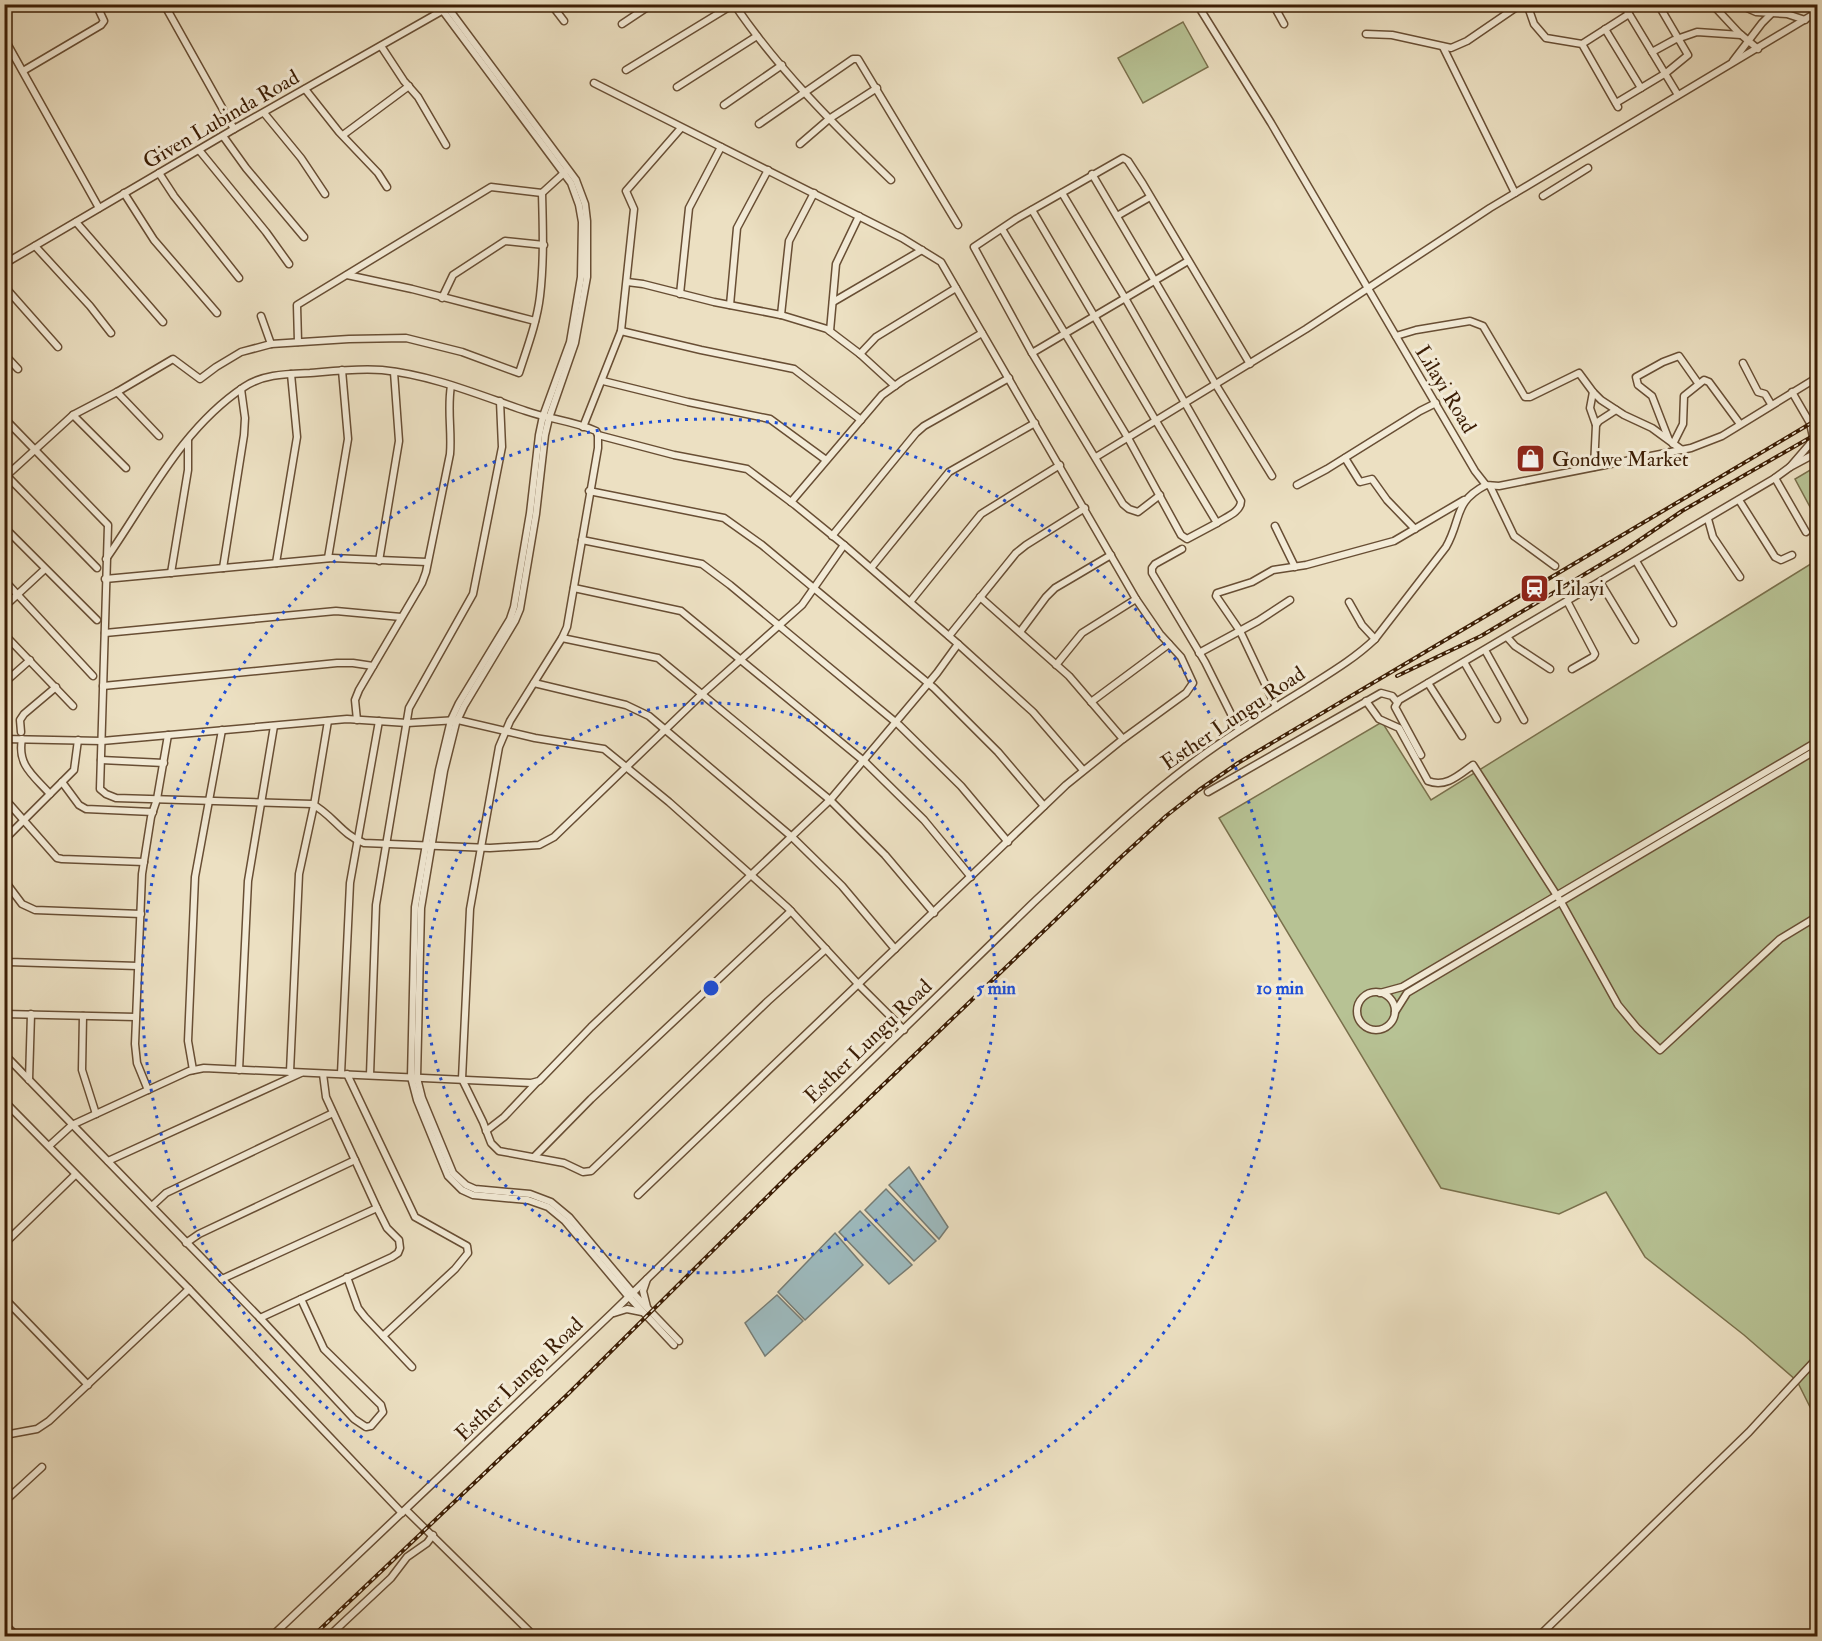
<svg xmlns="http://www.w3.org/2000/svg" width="1822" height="1641" viewBox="0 0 1822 1641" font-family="'IM FELL Double Pica',serif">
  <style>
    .green { fill: #b7c294; stroke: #7a704c; stroke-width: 1.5 }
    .water { fill: #9dbabe; stroke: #767c74; stroke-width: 1.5 }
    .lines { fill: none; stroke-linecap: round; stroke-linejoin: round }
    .minor-casing { stroke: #684e34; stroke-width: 9 }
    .minor { stroke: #f3ebd7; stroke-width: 6 }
    .rail-casing { stroke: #3c1e05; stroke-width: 4 }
    .rail { stroke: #f3ebd7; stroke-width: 1.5; stroke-dasharray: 4.5; stroke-linecap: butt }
    .ring { fill: none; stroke: #1d4ed8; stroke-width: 3; stroke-dasharray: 3 6 }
    .labels { text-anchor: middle; stroke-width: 6; stroke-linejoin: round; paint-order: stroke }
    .street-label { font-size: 21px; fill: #3c1e05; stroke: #f3ebd7 }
    .poi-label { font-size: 21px; fill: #3c1e05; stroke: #f3ebd7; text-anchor: start }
    .centre { fill: #1d4ed8; stroke: #f3ebd7; stroke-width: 3 }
    .ring-label { font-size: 18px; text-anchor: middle; font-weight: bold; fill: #1d4ed8; stroke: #f3ebd7; stroke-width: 6; stroke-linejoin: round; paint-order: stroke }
  </style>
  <rect width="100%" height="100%" fill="#ece0c2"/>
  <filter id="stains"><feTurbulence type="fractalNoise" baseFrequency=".00333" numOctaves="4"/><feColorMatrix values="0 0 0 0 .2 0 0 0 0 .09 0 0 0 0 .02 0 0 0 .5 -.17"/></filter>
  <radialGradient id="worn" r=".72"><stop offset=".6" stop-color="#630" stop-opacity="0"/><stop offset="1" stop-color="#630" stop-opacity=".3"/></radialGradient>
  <g class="green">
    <path d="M1183 22 1208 67 1143 103 1118 58Z"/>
    <path d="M1817 466V520L1795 479Z"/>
    <path d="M1817 560V1421L1797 1381 1744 1335 1645 1257 1606 1192 1559 1214 1441 1188 1219 818 1382 722 1431 800Z"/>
  </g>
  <g class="water">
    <path d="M909 1167 948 1227 939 1239 889 1185Z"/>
    <path d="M886 1189 936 1241 914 1261 865 1210Z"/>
    <path d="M860 1211 912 1265 889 1284 839 1232Z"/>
    <path d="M835 1233 863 1265 805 1320 778 1292Z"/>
    <path d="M777 1295 803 1321 765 1356 745 1323Z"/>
  </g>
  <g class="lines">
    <defs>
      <g id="minor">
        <path d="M164 4 234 129"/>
        <path d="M551 4 564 21"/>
        <path d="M1197 4 1271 123 1475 471 1486 485 1499 486 1691 448 1722 436 1818 377"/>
        <path d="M1273 4 1284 24"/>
        <path d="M1527 4 1534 24 1546 38 1582 44 1618 107"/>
        <path d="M1623 4 1678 95"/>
        <path d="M1712 4 1739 33 1758 49"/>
        <path d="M1738 4 1756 12 1787 14 1805 20"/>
        <path d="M448 8 576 180 585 204 587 221V277L575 343 549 418 545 435 536 514 520 609 515 621 464 706 456 723 444 771 421 908 417 1078 422 1098 453 1173 466 1185 475 1189 530 1194 551 1202 569 1217 632 1292 679 1341"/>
        <path d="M443 11 571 183 579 205 582 222 581 277 570 342 543 416 539 435 530 513 514 607 510 619 459 703 451 720 439 770 415 907 411 1077 417 1100 448 1176 462 1190 473 1195 528 1200 548 1207 565 1221 628 1296 674 1345"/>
        <path d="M622 24 652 4"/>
        <path d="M1605 29 1641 88"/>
        <path d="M1366 34 1392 35 1451 48 1467 41 1521 4"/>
        <path d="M4 38 99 208"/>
        <path d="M1582 44 1629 14"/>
        <path d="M381 46 404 81 418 97 446 145"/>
        <path d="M1443 47 1515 193"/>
        <path d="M1652 52 1674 40 1697 32 1741 35"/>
        <path d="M1733 61 1762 23 1781 4"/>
        <path d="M626 70 734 4C778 69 835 126 891 180"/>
        <path d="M23 71 101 25 104 21 96 4"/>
        <path d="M594 83 902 238 941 262 1136 599 1160 634 1181 657 1193 683 1186 693 1123 739 1066 785 638 1195"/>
        <path d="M677 87 757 36"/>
        <path d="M305 89 339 132 378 173 387 187"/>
        <path d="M1616 103 1666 73 1688 55 1658 4"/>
        <path d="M724 105 782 65"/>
        <path d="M264 113 301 158 325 194"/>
        <path d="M759 124 853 59H858L958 225"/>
        <path d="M343 135 409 86"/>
        <path d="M223 136 246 168 304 237"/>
        <path d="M800 144 829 119 877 88"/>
        <path d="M199 150 266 232 289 264"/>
        <path d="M159 173 174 196 239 278"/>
        <path d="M1092 174 1216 385 1272 476"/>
        <path d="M124 193 154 240 217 313"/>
        <path d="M1062 193 1125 298 1241 501C1241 512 1226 517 1217 523"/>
        <path d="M1543 196 1588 168"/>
        <path d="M1117 216 1150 197"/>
        <path d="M76 222 163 322"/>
        <path d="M1002 229 1128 438 1181 535 1187 539 1217 523 1156 421 1032 210"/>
        <path d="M35 246 90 306 111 333"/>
        <path d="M4 264 234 129 454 4"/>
        <path d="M347 275 412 289 535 321"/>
        <path d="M627 282 643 284 714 302 781 315 827 329 860 354 895 386"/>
        <path d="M4 286 58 347"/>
        <path d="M680 294 689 208 721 147"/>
        <path d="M442 298 453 275 505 241 544 245"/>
        <path d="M833 302 922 250"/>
        <path d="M730 305 737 228 768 170"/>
        <path d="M781 315 789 241 814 193"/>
        <path d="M261 316 271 344"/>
        <path d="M621 331 701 350 794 369 861 420"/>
        <path d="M830 331 836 264 859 216"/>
        <path d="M1396 336 1416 330 1470 321 1483 326 1525 397H1530L1579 373 1593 392 1601 400 1624 415 1652 428 1682 450"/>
        <path d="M298 342 297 305 491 187 542 193 565 172"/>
        <path d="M1032 353 1188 261"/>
        <path d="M4 354 18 369"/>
        <path d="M860 354 876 337 956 288"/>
        <path d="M1743 363 1758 392 1765 394 1771 404"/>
        <path d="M603 381 688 402 770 419 826 460"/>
        <path d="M117 392 159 436"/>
        <path d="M1593 392 1590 408 1596 425"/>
        <path d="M1792 392 1810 423 1813 437 1809 445 1790 467 1775 478 1806 532"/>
        <path d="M73 415 126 468"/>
        <path d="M4 418 108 525 100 789 106 794 116 798 312 804C332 814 342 835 364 843L490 848 539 845 554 837 702 694 802 605 844 545"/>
        <path d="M583 427 621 331 634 209 626 191 681 128"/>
        <path d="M598 435 674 455 747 469 795 505 844 545 958 644 1033 712 1083 770"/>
        <path d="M1669 440 1652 396 1638 385 1636 377 1663 362 1679 356 1698 383"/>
        <path d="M1673 444 1683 424 1684 396 1704 380 1709 382 1740 424"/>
        <path d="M1096 457 1306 329 1490 208 1814 14 1809 4"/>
        <path d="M1345 458 1360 482 1372 479 1387 500 1415 529"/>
        <path d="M1594 467 1596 425 1599 421 1616 410"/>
        <path d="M1790 467 1818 452"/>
        <path d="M7 476 97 568"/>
        <path d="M4 478 73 415 117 392 173 359 200 379 216 367 241 352 271 344 349 339 406 338 462 352 519 373C527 348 537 322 540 296 544 262 543 228 542 193"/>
        <path d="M1297 485 1327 469 1420 411 1436 403"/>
        <path d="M1490 486 1514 536 1555 566"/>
        <path d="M589 491 724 518 762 545 934 688 998 752 1044 806"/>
        <path d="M1160 495 1138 512 1129 509 1123 504 1032 353 974 247 1016 219 1123 158 1128 161 1143 184 1250 364"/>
        <path d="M1739 500 1775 557 1781 560 1792 555"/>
        <path d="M791 502 882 395 903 380 982 333"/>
        <path d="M1708 519 1713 537 1740 577"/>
        <path d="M1275 526 1295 567"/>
        <path d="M4 527 97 620"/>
        <path d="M832 536 916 433 924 426 1009 378"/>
        <path d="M582 540 702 564 730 585 899 725 961 786 1008 842"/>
        <path d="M1182 549 1155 564 1152 568V573L1205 662 1239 730"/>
        <path d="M328 558 348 439 342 370"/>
        <path d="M106 559C148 499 181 429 244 387 263 374 287 374 310 373 333 371 359 368 382 370 432 375 479 395 526 411 548 419 574 421 596 431L598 435V448L567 627 562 638 510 721 499 747 470 909 462 1079 483 1122 491 1143 499 1151 564 1163 583 1172 591 1171 768 1001 826 949"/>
        <path d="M379 561 399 441 394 372"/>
        <path d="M1636 561 1673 623"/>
        <path d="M276 563 297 437 291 374"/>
        <path d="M223 568 244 435 245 418 241 389"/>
        <path d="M871 568 949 472 1035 423"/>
        <path d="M171 573 188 470V440"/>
        <path d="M105 579 332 558 427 562"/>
        <path d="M4 580 93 676"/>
        <path d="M1600 582 1635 640"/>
        <path d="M574 588 681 611 865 762 924 820 971 877"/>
        <path d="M980 597 1069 676 1123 739"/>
        <path d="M1567 601 1595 654 1593 657 1572 669"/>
        <path d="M910 602 981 514 1060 465"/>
        <path d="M1349 602 1362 625 1375 639"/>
        <path d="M4 607 45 569"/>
        <path d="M1020 632 1046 597 1055 588 1111 555"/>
        <path d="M105 633 336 611 401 617"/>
        <path d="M4 634 73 706"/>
        <path d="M949 636 1016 553 1026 545 1085 508"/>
        <path d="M1507 637 1515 646 1550 669"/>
        <path d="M562 638 658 658 830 800 885 855 934 913"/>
        <path d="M1485 650 1524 720"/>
        <path d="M1199 653 1258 621 1290 600"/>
        <path d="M1464 662 1497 719"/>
        <path d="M1056 665 1082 633 1136 599"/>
        <path d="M4 683 30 660"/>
        <path d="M534 683 626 705 649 716 792 837 842 886 895 949"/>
        <path d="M1428 683 1462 736"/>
        <path d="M103 686 337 663H353L373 666"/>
        <path d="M1366 701 1379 719 1399 728 1428 781C1446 788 1459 775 1473 765L1561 902 1618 1005 1637 1028 1660 1050 1780 939 1818 916"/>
        <path d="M1091 702 1169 644"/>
        <path d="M1276 707 1240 631 1216 596 1217 593 1252 582 1273 570 1306 565 1394 541 1464 500"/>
        <path d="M357 720 355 700 359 690 422 583 426 572 450 454C452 431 447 409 451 386"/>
        <path d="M21 732 20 720 24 714 56 687"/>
        <path d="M4 739 102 741 347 719 407 723 458 720 535 738 604 749 669 802 788 908 859 985 904 1030"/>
        <path d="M22 739C17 765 33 775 50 794"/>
        <path d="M1421 755 1395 707 1399 700 1775 478"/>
        <path d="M101 760 164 763"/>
        <path d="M62 782 79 805 86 809 153 812"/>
        <path d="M1208 792 1381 693 1392 696 1397 702"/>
        <path d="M4 798 57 858 62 859 144 862"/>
        <path d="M4 840 74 770 78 740"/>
        <path d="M4 880 22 904 35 910 141 914"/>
        <path d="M4 960 9 962 138 966"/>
        <circle cx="1376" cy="1011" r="19"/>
        <path d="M1380 993 1402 987 1818 741"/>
        <path d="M1395 1012 1407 993 1818 749"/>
        <path d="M4 1014 136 1017"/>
        <path d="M83 1016 82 1070 96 1114"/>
        <path d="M4 1054 260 1318 354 1419 366 1427 371 1426 383 1412 381 1405 324 1349 301 1299"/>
        <path d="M193 1070 188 1041 195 877 222 730"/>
        <path d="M239 1070 248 881 274 726"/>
        <path d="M290 1072 299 874 314 805 328 721"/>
        <path d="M341 1074 350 883 379 721"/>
        <path d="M347 1074 415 1217 467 1246 468 1253 455 1269 383 1336"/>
        <path d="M370 1075 376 905 409 708 473 594 502 447 500 401"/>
        <path d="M29 1080 31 1014"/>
        <path d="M148 1090 137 1063 135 1044 142 874 151 817 157 799 168 735"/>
        <path d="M4 1101 189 1289 402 1513"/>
        <path d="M486 1131 504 1117 537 1082"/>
        <path d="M49 1146 72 1125 189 1071 204 1068 531 1083 539 1081 591 1027 831 799 937 673 958 644"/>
        <path d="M534 1157 591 1099 791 911"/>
        <path d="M108 1161 301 1073"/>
        <path d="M152 1206 166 1193 333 1113"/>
        <path d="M186 1243 199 1234 355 1160"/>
        <path d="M4 1244 75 1175"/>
        <path d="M347 1277 358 1308 365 1317 412 1367"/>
        <path d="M222 1279 377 1208"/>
        <path d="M647 1279 643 1291 647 1307"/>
        <path d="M4 1298 88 1385"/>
        <path d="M614 1313 627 1309 642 1312"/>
        <path d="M260 1318 392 1257 398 1253 400 1248 399 1240 387 1228 377 1208 326 1097 323 1074"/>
        <path d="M4 1439 10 1434 37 1429 49 1421 189 1289"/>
        <path d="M4 1502 42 1467"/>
        <path d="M406 1510 534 1636"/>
        <path d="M4 1624 17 1636"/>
        <path d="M4 1635 6 1636"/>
        <path d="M272 1636 611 1314 1033 903C1091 849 1147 794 1213 748 1243 727 1274 708 1305 689 1330 673 1354 659 1375 639L1446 547C1462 519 1453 502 1486 485"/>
        <path d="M329 1636 391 1578 407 1557 427 1543 433 1535"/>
        <path d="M1539 1636 1749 1432 1818 1357"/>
      </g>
    </defs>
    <use href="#minor" class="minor-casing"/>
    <use href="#minor" class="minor"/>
    <defs>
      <g id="rail">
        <path d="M1397 676 1481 636 1625 550 1682 511 1818 433"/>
        <path d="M313 1636 569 1393 791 1173 1120 858 1166 816 1199 790 1238 763 1818 419"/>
      </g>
    </defs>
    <use href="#rail" class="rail-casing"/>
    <use href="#rail" class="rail"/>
  </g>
  <g class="ring">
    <circle cx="711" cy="988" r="285"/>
    <circle cx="711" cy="988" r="569"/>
  </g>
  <defs>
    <symbol id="shop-square" viewBox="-11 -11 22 22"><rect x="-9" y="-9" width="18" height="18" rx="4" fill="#8f2418" stroke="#f3ebd7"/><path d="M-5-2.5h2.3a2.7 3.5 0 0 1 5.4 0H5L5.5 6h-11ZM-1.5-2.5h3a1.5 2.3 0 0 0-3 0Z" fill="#fff"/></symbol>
    <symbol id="station-square" viewBox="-11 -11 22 22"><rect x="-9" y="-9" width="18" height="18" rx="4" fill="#8f2418" stroke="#f3ebd7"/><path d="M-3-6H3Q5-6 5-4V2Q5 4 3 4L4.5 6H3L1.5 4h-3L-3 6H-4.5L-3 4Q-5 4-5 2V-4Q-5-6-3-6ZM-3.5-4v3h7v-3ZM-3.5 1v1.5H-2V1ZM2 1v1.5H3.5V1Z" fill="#fff"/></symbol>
  </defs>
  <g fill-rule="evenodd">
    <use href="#shop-square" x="1514" y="442" width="33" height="33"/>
    <use href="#station-square" x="1518" y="572" width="33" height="33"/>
  </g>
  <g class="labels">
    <g class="street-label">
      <text transform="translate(221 119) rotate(-30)" y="7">Given Lubinda Road</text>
      <text transform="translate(1446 389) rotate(59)" y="7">Lilayi Road</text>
      <text transform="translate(1233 718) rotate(-34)" y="7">Esther Lungu Road</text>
      <text transform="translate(868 1041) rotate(-44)" y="7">Esther Lungu Road</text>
      <text transform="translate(519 1379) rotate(-44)" y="7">Esther Lungu Road</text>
    </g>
    <g class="poi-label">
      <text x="1552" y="466">Gondwe Market</text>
      <text x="1555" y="595">Lilayi</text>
    </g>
  </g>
  <circle cx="711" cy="988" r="9" class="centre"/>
  <g class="ring-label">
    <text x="996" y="994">5 min</text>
    <text x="1280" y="994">10 min</text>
  </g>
  <rect width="1822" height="1641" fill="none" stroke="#ece0c2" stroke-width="24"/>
  <rect x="6" y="6" width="1810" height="1629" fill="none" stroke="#3c1e05" stroke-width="3"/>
  <rect x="12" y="12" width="1798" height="1617" fill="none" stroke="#3c1e05" stroke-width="1.5"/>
  <rect width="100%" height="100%" filter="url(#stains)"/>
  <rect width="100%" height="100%" fill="url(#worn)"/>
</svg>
